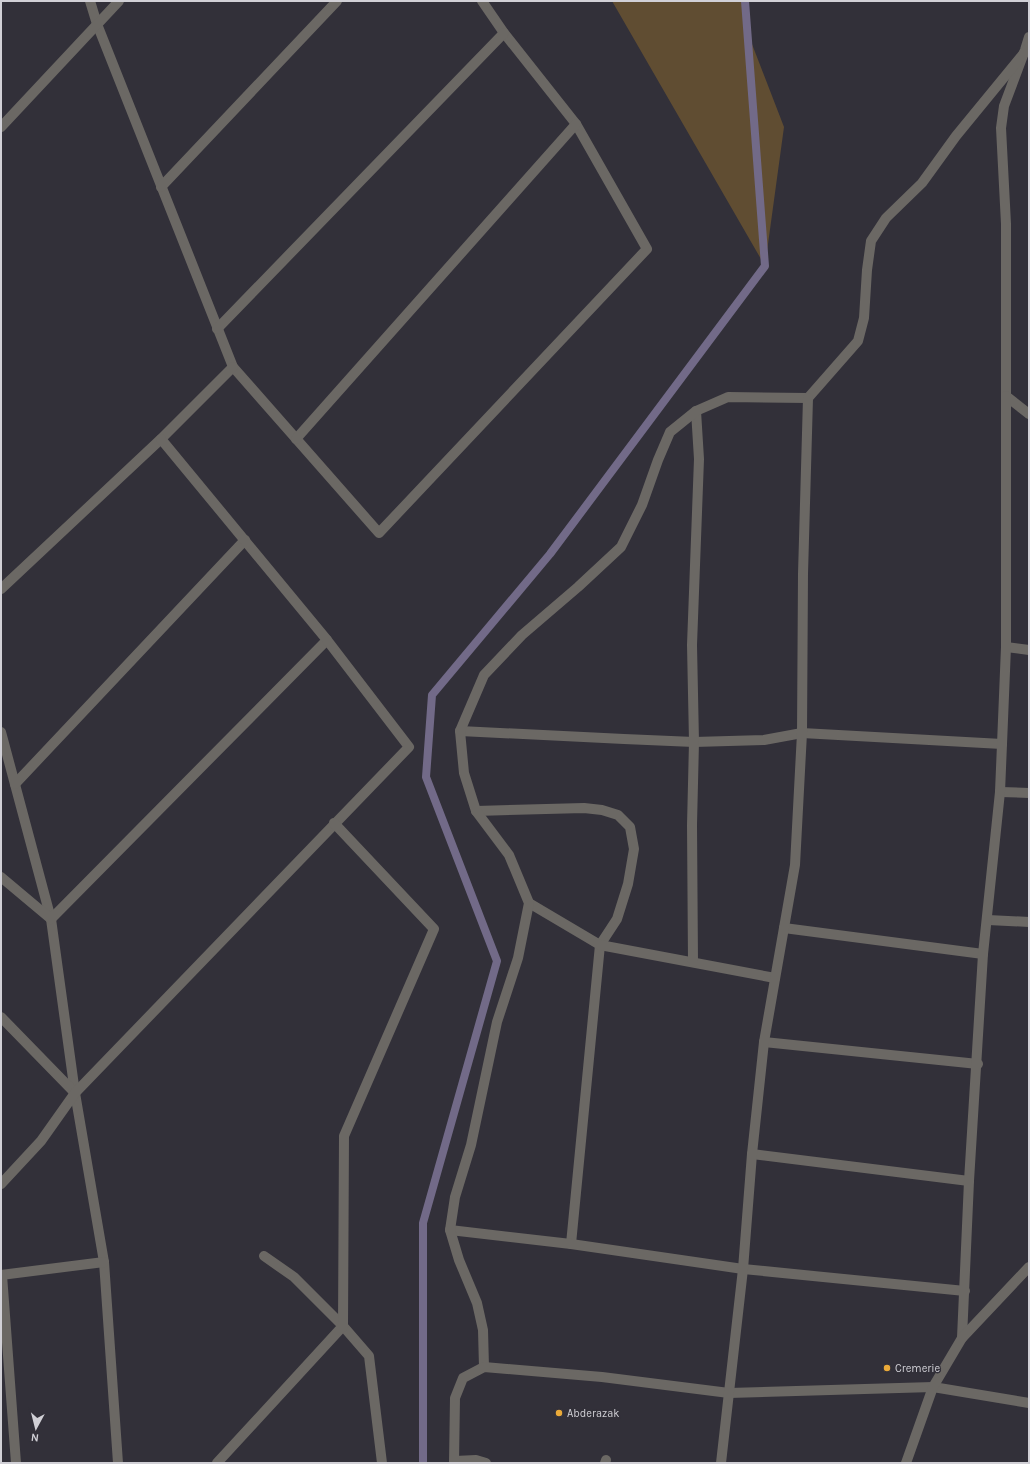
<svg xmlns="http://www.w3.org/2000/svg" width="1030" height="1464" viewBox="0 0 1030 1464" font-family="Karla,sans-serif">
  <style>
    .green { fill: #604d32 }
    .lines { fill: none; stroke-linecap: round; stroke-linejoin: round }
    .stream { stroke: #726a88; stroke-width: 8 }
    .minor { stroke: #6b6864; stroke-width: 10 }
    .poi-dot { fill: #ebaa39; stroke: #323039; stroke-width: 1.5 }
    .labels { text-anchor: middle; stroke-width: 3; stroke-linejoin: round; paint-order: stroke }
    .poi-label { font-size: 11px; fill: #d1d0d6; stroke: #323039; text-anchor: start }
  </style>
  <rect width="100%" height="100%" fill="#323039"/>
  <path class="green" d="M612 1H744L745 26 784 127 765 266Z"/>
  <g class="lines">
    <path class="stream" d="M423 1463V1223L497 961 426 777 432 695 550 554 765 266 745 1"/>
    <g class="minor">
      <path d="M90 1 97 24 233 367 379 533 647 249 576 124 504 33 482 1"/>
      <path d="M1029 37 1025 50 1004 106 1001 128 1006 224V396L1029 414"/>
      <path d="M1 127 119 1"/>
      <path d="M161 187 337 1"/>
      <path d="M217 329 504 33"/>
      <path d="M296 439 576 124"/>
      <path d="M1 589 161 439 233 367"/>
      <path d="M1006 647 1029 650"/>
      <path d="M460 731 624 739 694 742 764 740 802 733 1002 744"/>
      <path d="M1 732 51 919 75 1093 104 1262 118 1463"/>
      <path d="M15 784 245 540"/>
      <path d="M1000 792 1029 793"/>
      <path d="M476 811 584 808 602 810 618 815 630 827 634 849 628 884 617 919 600 945 571 1244"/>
      <path d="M1 877 51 919 327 640"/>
      <path d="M529 903 600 945 775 978"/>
      <path d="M988 920 1029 922"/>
      <path d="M784 928 983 954"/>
      <path d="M693 962 692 825 694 742 692 645 699 459 696 411"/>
      <path d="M1 1017 75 1093"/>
      <path d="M764 1042 978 1064"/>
      <path d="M752 1154 969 1181"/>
      <path d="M1 1184 41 1141 75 1093 409 747 327 640 161 439"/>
      <path d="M450 1230 571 1244 743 1269 965 1291"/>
      <path d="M264 1256 294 1277 343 1326 369 1356 382 1463"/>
      <path d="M1 1275 104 1262"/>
      <path d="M2 1275 16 1463"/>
      <path d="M962 1338 969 1181 983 954 1000 792 1002 744 1006 647V396"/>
      <path d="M484 1367 483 1330 477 1303 459 1260 450 1230 455 1197 471 1145 497 1022 518 958 529 903 509 855 476 811 464 773 460 731 484 675 522 635 578 587 621 547 642 505 658 460 670 432 696 411 728 397 808 398 858 341 864 318 867 270 871 241 886 218 922 183 956 136 1029 47"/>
      <path d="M455 1461 476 1460 486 1463"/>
      <path d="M217 1463 343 1326 344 1136 434 929 334 823"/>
      <path d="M454 1463 455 1398 463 1378 484 1367 602 1377 729 1393 933 1387 1029 1403"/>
      <path d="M605 1463 606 1460"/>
      <path d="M721 1463 743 1269 752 1154 764 1042 795 865 802 733 803 574 808 398"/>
      <path d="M906 1463 933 1387 962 1338 1029 1267"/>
    </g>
  </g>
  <g class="poi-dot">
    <circle cx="887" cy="1368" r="4"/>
    <circle cx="559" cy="1413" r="4"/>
  </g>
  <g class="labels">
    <g class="poi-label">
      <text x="895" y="1372">Cremerie</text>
      <text x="567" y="1417">Abderazak</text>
    </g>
  </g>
  <rect width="1030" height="1464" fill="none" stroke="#d1d0d6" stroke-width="4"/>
  <g transform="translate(36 1428) rotate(187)" stroke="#323039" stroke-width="3" paint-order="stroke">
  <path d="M0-3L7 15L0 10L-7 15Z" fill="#d1d0d6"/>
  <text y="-6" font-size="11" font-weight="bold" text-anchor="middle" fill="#d1d0d6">N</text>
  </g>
</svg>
